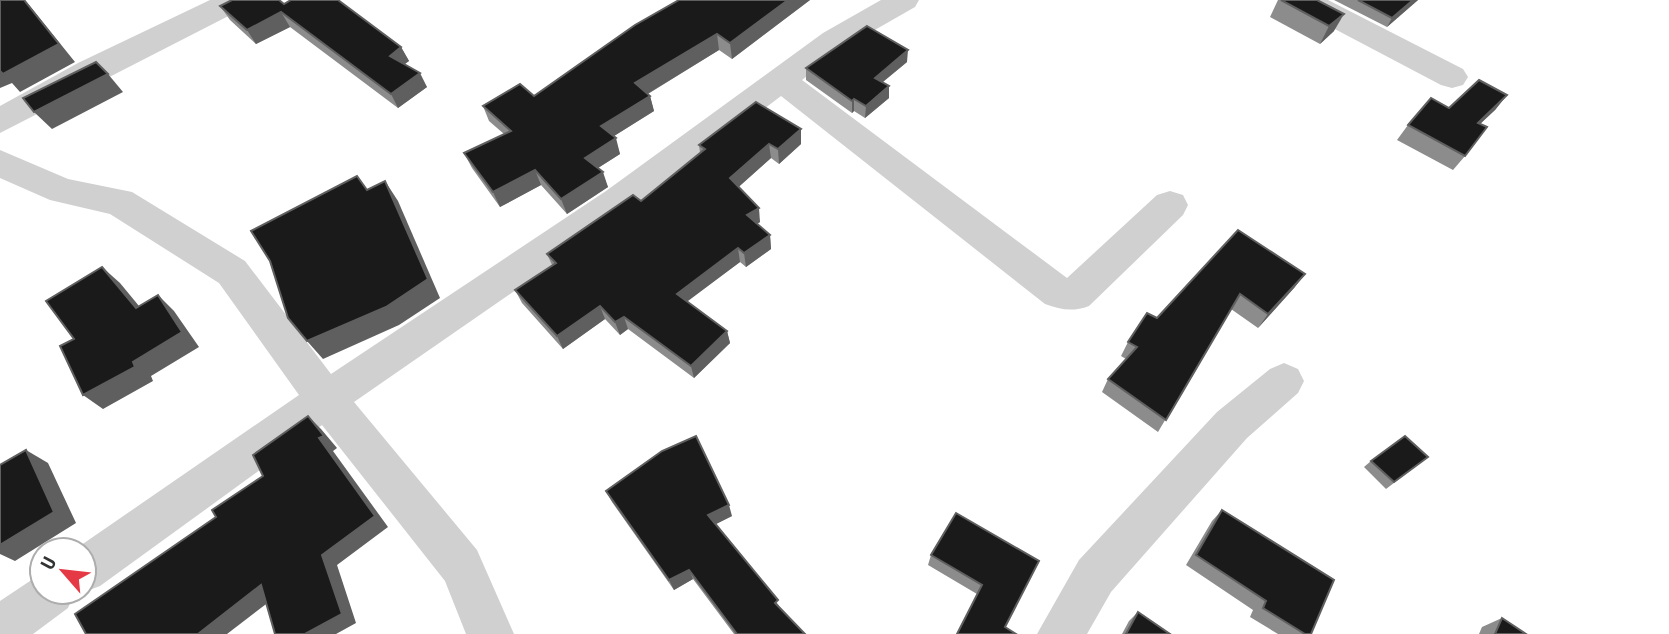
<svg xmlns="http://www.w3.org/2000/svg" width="1669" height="634" viewBox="0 0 1669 634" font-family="'Roboto Condensed',sans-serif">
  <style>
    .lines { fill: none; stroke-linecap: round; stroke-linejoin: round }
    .minor { fill: #d0d0d0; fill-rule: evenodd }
    .wall { fill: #8c8c8c }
    .shaded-wall { fill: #5f5f5f }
    .building { fill: #1a1a1a; stroke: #5f5f5f; stroke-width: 2 }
  </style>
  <rect width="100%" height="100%" fill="#fff"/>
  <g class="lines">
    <g class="minor">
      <path d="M210 0H250L246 7 0 133V106L78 63Z"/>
      <path d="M881 0H919L915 7 845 47 802 80 1067 278 1157 195 1170 191 1183 195 1188 205 1183 215 1089 306C1073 312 1061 310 1045 304L781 96 630 211 354 402 477 550 514 634H466L445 581 322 425 100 586 84 592H83L84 550H74L299 395 219 283 110 214 50 200 0 178V150L68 179 132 192 245 261 331 374 606 191 823 33Z"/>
      <path d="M1289 0H1328L1463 69 1468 77 1463 85 1452 88 1441 85 1293 7Z"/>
      <path d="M1284 363 1298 369 1304 381 1298 393 1247 438 1111 592 1087 634H1037L1079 560 1217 412 1270 369Z"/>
      <path d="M42 573V592H75L68 608 33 634H0V601Z"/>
    </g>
  </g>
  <g class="wall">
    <path d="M679 0H810L732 59 719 50 648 94 650 96 654 111 614 136 620 154 598 168 608 187 567 214 541 185 500 207 472 168 464 153 504 134 489 121 483 106 534 96Z"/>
    <path d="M1278 0H1317L1334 31 1320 44 1270 17Z"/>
    <path d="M1334 0H1418L1387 27Z"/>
    <path d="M284 4 401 47 409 61 404 64 427 87 398 108 290 27 256 44 230 20 220 6Z"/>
    <path d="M907 62 883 82 889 98 865 118 854 111 852 113 806 80V68Z"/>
    <path d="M1507 95 1495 110 1480 124 1465 156 1453 170 1397 140 1408 125 1449 108Z"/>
    <path d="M801 144 779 164 771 158 738 187 760 222 757 224 770 235 771 249 746 267 740 262 687 301 727 331 730 343 694 378 628 329 620 335 605 319 563 349 522 303 515 290 552 265 547 254 641 201 700 153 699 145Z"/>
    <path d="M1305 274 1294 288 1258 328 1231 309 1158 432 1102 392 1108 379 1126 359 1121 356 1128 342 1157 318Z"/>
    <path d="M1428 457 1386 489 1364 467 1371 461Z"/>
    <path d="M606 491 732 516 716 524 780 607 805 634H734L693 579 674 590 612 502Z"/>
    <path d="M1222 510 1311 634H1278L1250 617 1253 610 1186 565 1212 521Z"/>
    <path d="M956 513 1005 627 957 634 977 594 928 565 931 555Z"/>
    <path d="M1138 612 1170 634H1122L1129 621Z"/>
    <path d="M1502 618 1526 634H1479L1482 627Z"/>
  </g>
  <g class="shaded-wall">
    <path d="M24 0H25L75 62 20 92 12 83 0 88V70Z"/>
    <path d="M788 0H810L732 59 730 43Z"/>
    <path d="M1413 0H1418L1387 27 1392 18Z"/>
    <path d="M281 12 290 27 256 44 247 30Z"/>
    <path d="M1344 14 1334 31 1320 44 1329 26Z"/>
    <path d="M717 34 719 50 639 99 635 83Z"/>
    <path d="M401 47 409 61 397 70 390 56Z"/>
    <path d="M908 50 907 62 874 89 875 78Z"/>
    <path d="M420 73 427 87 398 108 391 94Z"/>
    <path d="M108 74 123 92 52 129 34 112Z"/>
    <path d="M889 86V98L865 118 866 106Z"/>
    <path d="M1507 95 1495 110 1466 137 1478 123Z"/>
    <path d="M650 96 654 111 606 141 601 126Z"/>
    <path d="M854 99V111L852 113V101Z"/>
    <path d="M801 129V144L779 164 778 149Z"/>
    <path d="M616 138 620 154 590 173 585 158Z"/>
    <path d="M769 144 771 158 732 193 730 178Z"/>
    <path d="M535 170 541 185 500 207 493 192Z"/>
    <path d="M603 172 608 187 567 214 561 199Z"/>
    <path d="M385 181 398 201 440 298 399 325 323 359 307 341Z"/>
    <path d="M759 208 760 222 749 229 747 215Z"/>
    <path d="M770 235 771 249 746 267 744 253Z"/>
    <path d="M738 248 740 262 680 307 677 294Z"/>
    <path d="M102 267 120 283 153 323 136 308Z"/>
    <path d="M1305 274 1294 288 1258 328 1268 314Z"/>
    <path d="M158 295 174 311 199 347 151 376 153 381 103 409 83 395 133 362Z"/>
    <path d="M600 306 605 319 563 349 557 336Z"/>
    <path d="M624 317 628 329 620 335 615 322Z"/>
    <path d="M727 331 730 343 694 378 691 366Z"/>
    <path d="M308 416 321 429 337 448 333 451 388 527 337 565 356 623 336 634H305L322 555 319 438Z"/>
    <path d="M26 450 48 463 76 523 15 561 0 554V545Z"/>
    <path d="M729 505 732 516 712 526 708 515Z"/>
    <path d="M689 570 693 579 674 590 669 580Z"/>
    <path d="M261 585 278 595 227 634H198Z"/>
  </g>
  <g class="building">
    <path d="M0 0H24L59 44 3 74 0 71Z"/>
    <path d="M232 0H279L284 4 291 0H338L401 47 390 56 420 73 391 94 281 12 247 30 220 6Z"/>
    <path d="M679 0H788L730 43 717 34 635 83 650 96 601 126 616 138 585 158 603 172 561 199 535 170 493 192 464 153 511 131 483 106 520 84 534 96 635 25Z"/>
    <path d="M1281 0H1317L1344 14 1329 26Z"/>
    <path d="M1358 0H1413L1392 18Z"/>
    <path d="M867 26 908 50 875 78 889 86 866 106 854 99 852 101 806 68Z"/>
    <path d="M96 62 108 74 34 112 23 98Z"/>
    <path d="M1479 80 1507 95 1478 123 1487 127 1465 156 1408 125 1431 98 1449 108Z"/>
    <path d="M756 102 801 129 778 149 769 144 730 178 759 208 747 215 770 235 744 253 738 248 677 294 727 331 691 366 624 317 615 322 600 306 557 336 515 290 556 263 547 254 633 195 641 201 705 149 699 145Z"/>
    <path d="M357 176 367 190 385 181 428 279 386 307 307 341 288 318 270 261 251 231Z"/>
    <path d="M1238 230 1305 274 1268 314 1240 294 1166 420 1108 379 1137 347 1128 342 1147 313 1157 318Z"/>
    <path d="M102 267 136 308 158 295 182 332 133 362 135 367 83 395 60 346 74 339 46 301Z"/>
    <path d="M308 416 324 436 319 438 375 516 322 555 342 614 305 634H275L261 585 198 634H86L75 614 216 517 212 510 263 476 253 455Z"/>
    <path d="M696 436 729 505 708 515 778 600 775 603 805 634H737L689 570 669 580 606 491 662 451Z"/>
    <path d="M1405 436 1428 457 1394 482 1371 461Z"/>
    <path d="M26 450 54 512 0 545V465Z"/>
    <path d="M1222 510 1334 580 1311 634H1305L1263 608 1266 601 1196 555Z"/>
    <path d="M956 513 1039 561 1005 627 1016 634H957L982 585 931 555Z"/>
    <path d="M1138 612 1170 634H1126Z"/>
    <path d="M1502 618 1526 634H1495Z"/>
  </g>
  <g transform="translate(63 571) rotate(298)"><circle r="33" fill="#ffffff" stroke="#adadad" stroke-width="2"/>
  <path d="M0-5L12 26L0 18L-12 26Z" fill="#e63946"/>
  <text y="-10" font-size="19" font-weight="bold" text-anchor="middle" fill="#333333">U</text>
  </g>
</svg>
